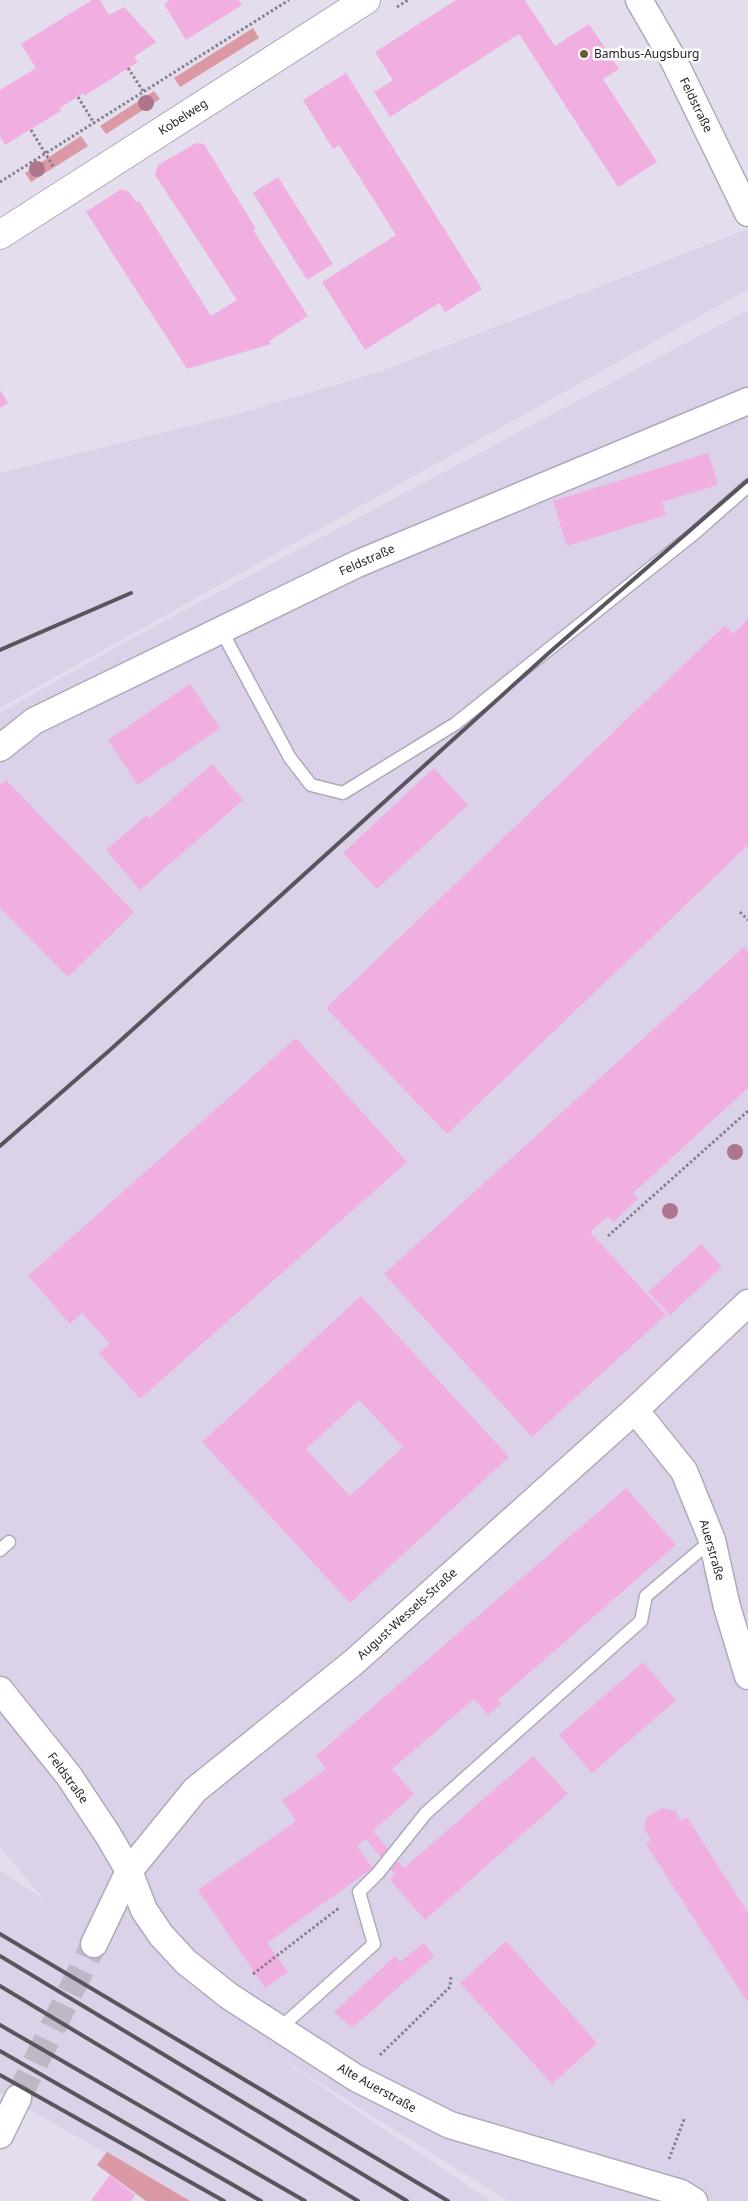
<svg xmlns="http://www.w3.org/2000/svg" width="748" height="2201" viewBox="0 0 748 2201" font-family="'Noto Sans',sans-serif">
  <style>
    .built { fill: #dbd2ea }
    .green { fill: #db99a5 }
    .building { fill: #f0afe0; fill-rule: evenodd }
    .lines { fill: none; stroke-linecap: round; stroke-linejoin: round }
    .street-tunnel { stroke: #beb8c6; stroke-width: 26; stroke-dasharray: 26 13; stroke-linecap: butt }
    .lane-casing { stroke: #afa9b9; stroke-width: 15 }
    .street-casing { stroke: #afa9b9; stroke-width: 29 }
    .secondary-casing { stroke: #afa9b9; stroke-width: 30 }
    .path { stroke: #85808b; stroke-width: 3; stroke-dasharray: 2.5 2.5; stroke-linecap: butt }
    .lane { stroke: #fff; stroke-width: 12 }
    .street { stroke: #fff; stroke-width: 26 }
    .secondary { stroke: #fff; stroke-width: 28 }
    .rail { stroke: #59555e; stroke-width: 4 }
    .tree { fill: #ad768d }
    .poi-dot { fill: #64602c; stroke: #fff; stroke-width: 2 }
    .labels { text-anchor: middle; stroke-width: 5; stroke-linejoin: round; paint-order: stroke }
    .poi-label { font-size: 12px; fill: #252228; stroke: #fff; text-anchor: start }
    .street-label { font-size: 12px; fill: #252228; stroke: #fff }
  </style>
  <rect width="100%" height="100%" fill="#e4ddee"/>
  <g class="built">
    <path d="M748 229V289L0 708V473L227 417 379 372Z"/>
    <path d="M748 310V2201H508L266 2049 490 2201H190L0 2093V1870L43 1899 0 1847V713L116 647Z"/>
  </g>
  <g class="green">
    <path d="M253 28 259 38 180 87 174 78Z"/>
    <path d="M154 91 160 99 106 134 100 126Z"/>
    <path d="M81 136 88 146 31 182 25 173Z"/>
    <path d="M107 2152 190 2201H146L97 2165Z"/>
  </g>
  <g class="building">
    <path d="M92 0H100L109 15 124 7 156 42 134 57 138 62 84 96 83 93 60 108 61 111 5 145 0 136V90L36 68 21 44Z"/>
    <path d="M170 0H239L242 5 186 40 164 4Z"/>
    <path d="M456 0H525L555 46 589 24 619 69 603 79 657 162 618 187 519 34 390 117 374 92 393 80 375 52Z"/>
    <path d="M346 73 482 289 445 312 439 303 365 350 322 282 396 235 339 145 333 149 303 100Z"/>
    <path d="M196 143 204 144 256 229 253 230 308 316 269 341 271 344 187 369 86 212 121 189 129 192 136 202 139 201 211 316 237 300 155 175 158 165Z"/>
    <path d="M278 177 333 264 307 280 253 193Z"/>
    <path d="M0 390 8 403 0 408Z"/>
    <path d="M708 453 718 485 662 502 666 515 567 546 553 501Z"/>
    <path d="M748 619V845L447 1134 326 1008 725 625 733 634Z"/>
    <path d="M190 684 220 728 138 785 108 740Z"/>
    <path d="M212 764 243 800 140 890 106 850 147 815 150 818Z"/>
    <path d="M434 768 468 805 377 889 343 853Z"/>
    <path d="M6 780 134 912 68 977 0 908V786Z"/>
    <path d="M744 947 748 951V1088L633 1193 638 1199 613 1222 608 1216 590 1232 666 1315 532 1437 384 1274Z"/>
    <path d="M296 1038 407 1162 140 1399 99 1353 110 1344 82 1313 70 1324 28 1276Z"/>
    <path d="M701 1244 722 1267 670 1315 648 1292Z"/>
    <path d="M361 1296 509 1457 350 1603 202 1442ZM359 1400 403 1447 350 1496 306 1449Z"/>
    <path d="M626 1488 676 1545 498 1700 501 1704 488 1715 474 1699 392 1769 414 1794 373 1831 404 1868 533 1756 568 1794 425 1920 390 1880 395 1875 366 1839 357 1846 373 1868 267 1943 288 1972 265 1988 198 1890 296 1821 282 1800 326 1769 316 1756Z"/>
    <path d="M643 1662 676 1700 592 1773 559 1735Z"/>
    <path d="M662 1808 675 1811 681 1821 687 1817 748 1913V2003L646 1844 651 1840 644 1829 647 1817Z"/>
    <path d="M506 1941 597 2043 552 2084 460 1983Z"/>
    <path d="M424 1943 434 1956 352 2028 334 2012 395 1956 400 1962Z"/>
    <path d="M110 2175 135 2195 131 2201H91Z"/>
  </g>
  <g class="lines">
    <path class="street-tunnel" d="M18 2098 94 1944"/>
    <defs>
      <g id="lane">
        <path d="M221 630 290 758 311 785 343 793 455 724 696 532 748 486"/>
        <path d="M0 1550 9 1542"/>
        <path d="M279 2029 374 1944 359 1892 378 1873 426 1813 641 1621 646 1596 712 1540"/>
      </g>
      <g id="street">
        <path d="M639 0 673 59 748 213"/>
        <path d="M0 748 34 721 357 564 748 401"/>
        <path d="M635 1410 684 1471 712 1540 727 1607 748 1676"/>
        <path d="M0 1690 69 1776 108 1835 129 1871 144 1910 161 1935 186 1962 229 1996 356 2078 450 2125 681 2193 694 2201"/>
        <path d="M94 1944 129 1871 195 1790 354 1662 635 1410 748 1303"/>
        <path d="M0 2135 18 2098"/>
      </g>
      <path id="secondary" d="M0 235 366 0"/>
    </defs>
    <use href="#lane" class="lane-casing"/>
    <use href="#street" class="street-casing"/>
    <use href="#secondary" class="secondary-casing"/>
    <g class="path">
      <path d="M397 7 408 0"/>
      <path d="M128 68 143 91"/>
      <path d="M78 97 94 123"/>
      <path d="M31 130 53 166"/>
      <path d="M0 182 289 0"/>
      <path d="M740 912 748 920"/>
      <path d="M608 1236 748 1111"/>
      <path d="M253 1974 339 1908"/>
      <path d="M380 2055 450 1987 451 1976"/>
      <path d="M669 2159 685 2117"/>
    </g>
    <use href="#lane" class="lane"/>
    <use href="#street" class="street"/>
    <use href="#secondary" class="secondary"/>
    <g class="rail">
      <path d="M0 650 131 593"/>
      <path d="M0 1146 110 1050 551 651 748 480"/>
      <path d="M0 1934 448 2201"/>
      <path d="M0 1956 407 2201"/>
      <path d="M0 1986 358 2201"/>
      <path d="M0 2025 305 2201"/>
      <path d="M0 2051 261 2201"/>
      <path d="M0 2075 224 2201"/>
    </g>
  </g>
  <g class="tree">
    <circle cx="146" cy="103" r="8"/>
    <circle cx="37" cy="169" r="8"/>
    <circle cx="735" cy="1152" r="8"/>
    <circle cx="670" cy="1211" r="8"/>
  </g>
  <circle class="poi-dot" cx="584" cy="54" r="5"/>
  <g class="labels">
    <g class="poi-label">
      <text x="594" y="58">Bambus-Augsburg</text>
    </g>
    <g class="street-label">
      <text transform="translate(696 105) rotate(64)" y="4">Feldstraße</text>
      <text transform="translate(183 117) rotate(-33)" y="4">Kobelweg</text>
      <text transform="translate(367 560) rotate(-24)" y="4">Feldstraße</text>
      <text transform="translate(712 1550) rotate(74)" y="4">Auerstraße</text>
      <text transform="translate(407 1614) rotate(-42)" y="4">August-Wessels-Straße</text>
      <text transform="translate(68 1778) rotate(54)" y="4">Feldstraße</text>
      <text transform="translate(377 2088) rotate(29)" y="4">Alte Auerstraße</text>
    </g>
  </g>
</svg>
